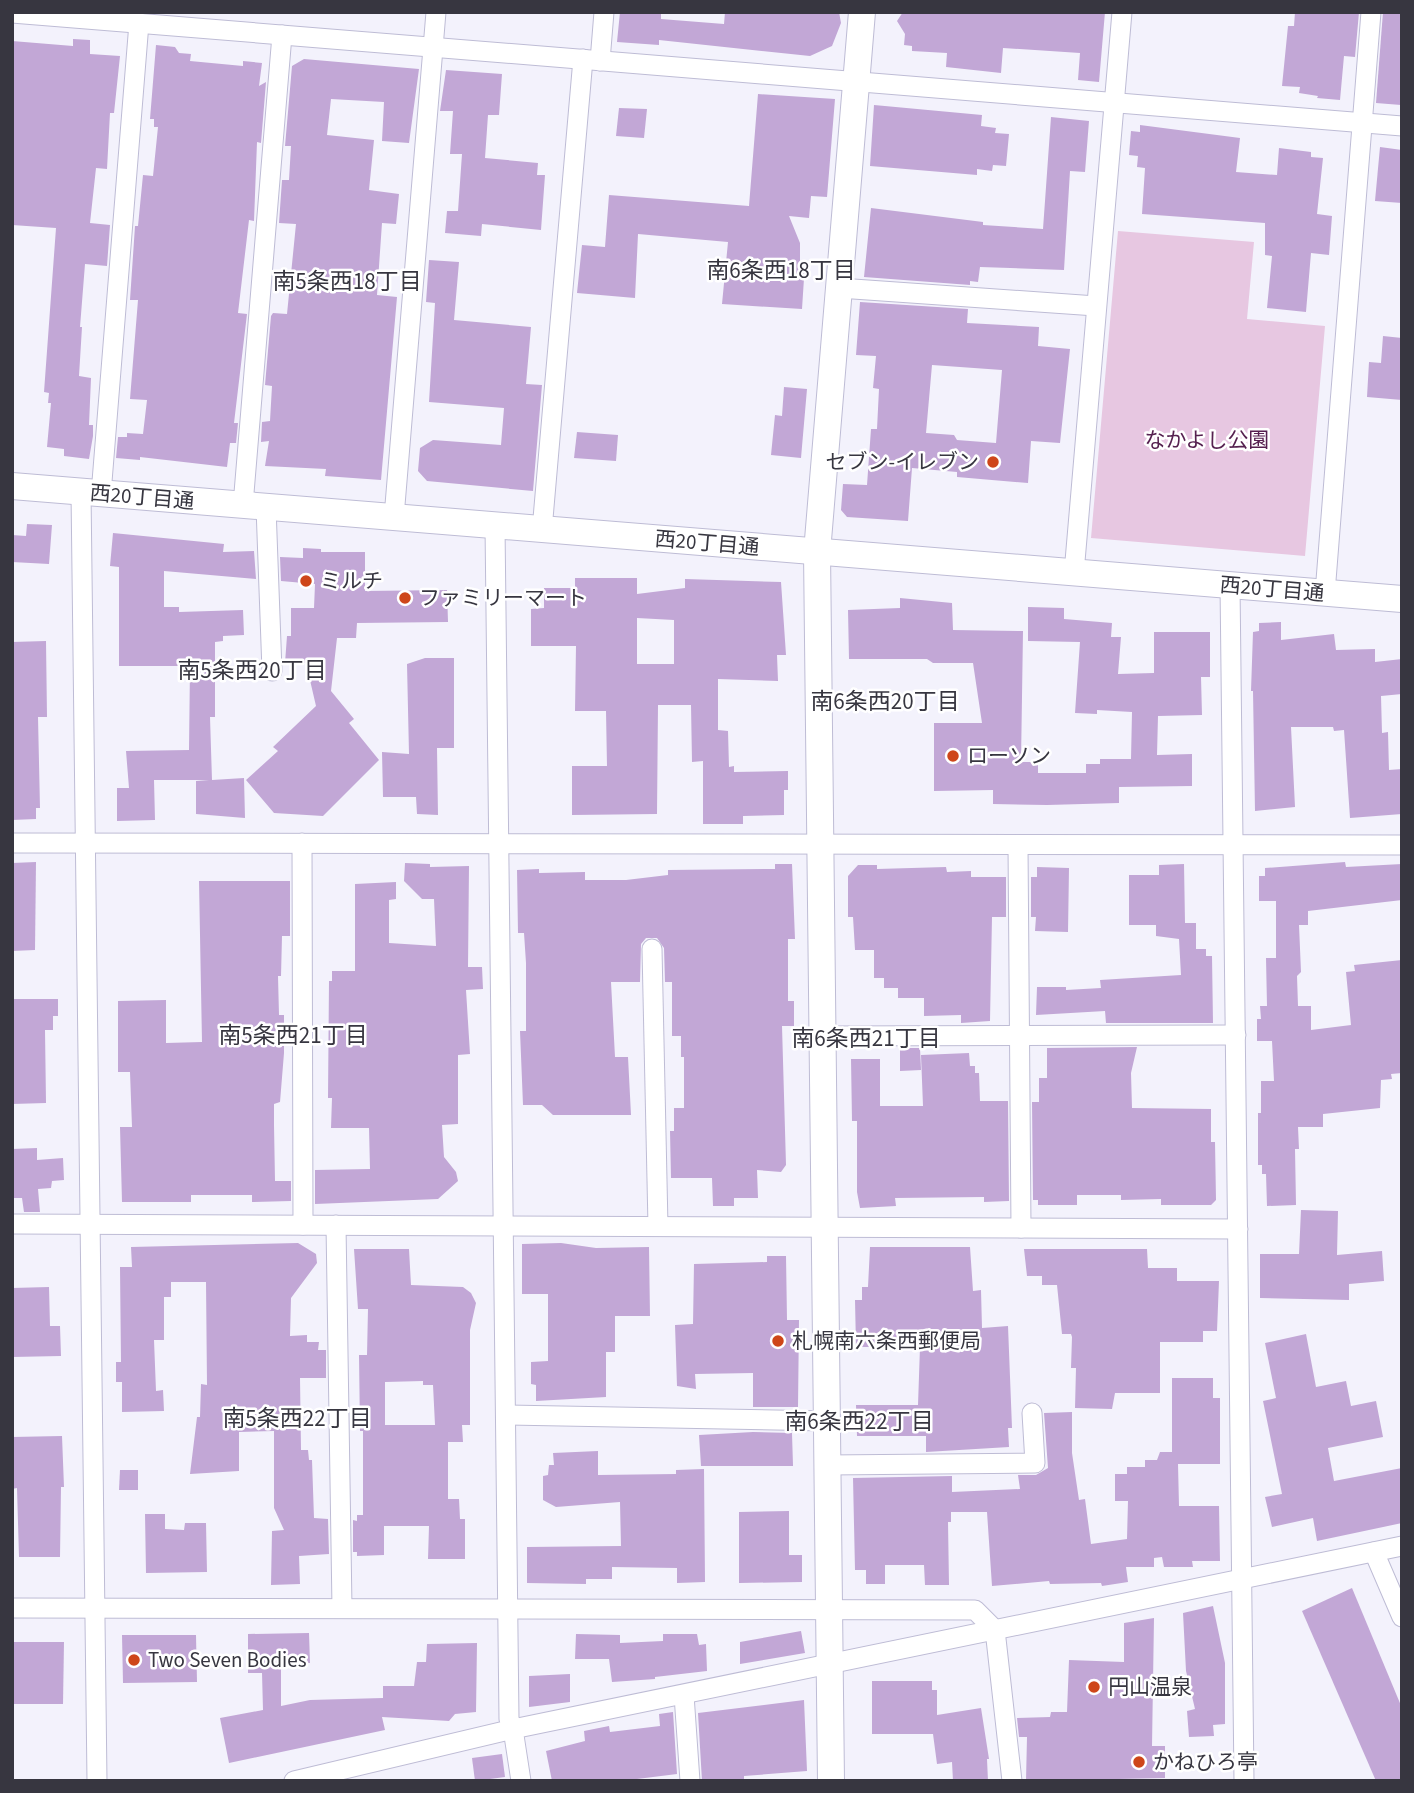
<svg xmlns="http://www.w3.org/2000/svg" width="1414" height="1793" viewBox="0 0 1414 1793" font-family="'Source Sans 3','Noto Sans JP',sans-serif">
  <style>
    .green { fill: #e7c7e1 }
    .building { fill: #c2a7d6; fill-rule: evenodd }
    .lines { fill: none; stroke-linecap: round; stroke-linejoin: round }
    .street-casing { stroke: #bebcd5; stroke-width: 21 }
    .secondary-casing { stroke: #bebcd5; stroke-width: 28 }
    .street { stroke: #fff; stroke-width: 19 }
    .secondary { stroke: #fff; stroke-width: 26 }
    .poi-dot { fill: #ce4619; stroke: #fff; stroke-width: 2.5 }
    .labels { text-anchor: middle; stroke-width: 5; stroke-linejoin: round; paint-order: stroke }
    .park-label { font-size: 21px; fill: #562150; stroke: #fff }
    .poi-label { font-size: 21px; fill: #373640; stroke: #fff; text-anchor: start }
    .street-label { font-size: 21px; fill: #373640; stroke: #fff }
    .neighbourhood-label { font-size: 23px; fill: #373640; stroke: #fff }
  </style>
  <rect width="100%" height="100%" fill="#f3f2fc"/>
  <path class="green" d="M1118 231 1254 242 1247 319 1325 326 1305 556 1091 538Z"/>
  <g class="building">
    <path d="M620 12H661V19L724 24 725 12H839L841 23 832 46 810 56 659 40V45L617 42Z"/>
    <path d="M903 12H1105L1099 82 1078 80 1080 53 1003 48 1001 73 946 67 947 53 912 51V46L904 45 905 34 897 21Z"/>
    <path d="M1295 12H1359L1355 57 1344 56 1340 100 1317 98 1318 96 1299 93 1300 87 1282 86 1288 26H1294Z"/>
    <path d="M1383 12H1402L1401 105 1376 103Z"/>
    <path d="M73 39 90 40V54L120 56 114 113H110L107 169 96 168 90 223 110 225 107 266 85 264 80 327H82L79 376 91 378 89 425H93V436L89 459 64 456V449L47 447 51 403H48L49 393 44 392 56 228 12 225V41L73 46Z"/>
    <path d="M156 45 175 47 179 53 191 54 190 61 243 66V61L262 63 259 86 266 82 261 143 257 142 254 221 249 220 238 313 247 314 234 423H238L236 443H230L227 467 140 457V460L116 458 118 437H127V433L143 434 147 400 130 399 138 300H130L135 226H138L143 175 153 176 158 127H154V119H150Z"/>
    <path d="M304 59 419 69 409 143 382 141 384 102 331 99 327 135 374 140 369 190 399 194 396 224 382 223 377 295 397 297 381 480 325 476 326 469 265 466 269 441 261 442 262 422 270 421 272 386 265 385 271 316 273 313 287 314 296 224 279 223 282 180H289L291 146H285L292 66Z"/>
    <path d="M446 70 502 74 499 115H488L485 158 538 163 537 175H545L541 230 482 224 481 236 445 233 447 211H458L462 154H450L453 111H440Z"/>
    <path d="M758 94 835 99 827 197 811 196 809 218 789 216 800 243V263H805L802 309 722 304 728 242 638 234 635 298 577 293 582 245 605 247 609 195 749 206Z"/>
    <path d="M874 105 982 115 981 126 996 128 995 133 1009 134 1006 166 993 165 992 171 977 169V175L870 166Z"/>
    <path d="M619 108 647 109 644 138 616 136Z"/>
    <path d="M1051 117 1089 121 1085 172 1070 171 1064 270 980 267 978 282 970 281V285L864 277 871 208 983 222V225L1043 229Z"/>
    <path d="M1140 125 1240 138 1236 172 1277 175 1279 148 1311 152V157L1323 158 1317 214 1332 216 1329 255 1311 253 1306 312 1267 308 1272 256 1265 255V223L1142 214 1145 168 1137 167 1138 156 1129 155 1131 131 1140 132Z"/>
    <path d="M1380 147 1402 150V203L1375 201Z"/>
    <path d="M429 260 459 262 454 320 531 327 526 384 542 385 533 491 427 481 418 471 420 448 433 440 501 445 504 408 429 402 435 303 426 302Z"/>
    <path d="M860 302 968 309 967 323 1039 327 1038 346 1070 349 1060 443 1031 441 1028 483 957 477V472L912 468 908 521 847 517 841 510 843 484 867 485 871 429H877L879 389 873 388 876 356 856 355ZM932 365 1002 370 996 443 957 440 954 435 926 433Z"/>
    <path d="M1383 336 1402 338V400L1367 397 1369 362 1381 363Z"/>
    <path d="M784 387 807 389 801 458 771 455 775 415 782 416Z"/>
    <path d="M577 432 618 435 616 461 574 458Z"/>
    <path d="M27 524 52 525 49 564 12 562V535L26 536Z"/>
    <path d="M113 533 224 544 223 552 254 551 256 579 164 571V607H179V612L243 610 244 635 223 636V641L215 642V717H210L212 780 244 778 245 818 196 814V781L209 780H154L155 820 117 821V788H129L126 751 189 750 190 666H119V567L110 566Z"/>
    <path d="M303 548 321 549V552H365V591L447 590 448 622 357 623 356 638H337L331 691 354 719 349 723 379 760 323 816 274 813 246 780 278 751 273 747 316 706 306 663H285L287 636H291V608H314L315 584 281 581 280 557 303 558Z"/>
    <path d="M575 578H637V594L685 588V579L781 582 786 655H777L778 681 718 679V730L728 731 729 767 734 766V772L788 771V790H784V815L743 816V824H703V761L692 762 691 705H658L657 814 572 815V766H607L606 711H575L576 646H531V609L544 608V588H575ZM637 618 674 620V664H637Z"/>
    <path d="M900 598 952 603 953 630 1023 631 1021 762H1038V773H1086V764H1100V759H1131L1132 712 1097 710V714L1075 713 1080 642 1028 641V607L1064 608V619L1112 623 1111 637H1121L1118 674 1154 673V632H1210V677H1201L1202 715 1158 716 1157 755 1192 754V786L1119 787V803L1047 805 993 804V790L934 791V723H982L973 663H933L927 659H849L848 610 900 608Z"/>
    <path d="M1281 622V640L1334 634 1336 650 1375 649V662L1402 659V694L1381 696 1382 733 1388 732 1389 770 1402 769V814L1350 818 1344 730 1334 731 1333 727H1291L1295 807 1255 811 1253 691H1251L1253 632 1259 631V623Z"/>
    <path d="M46 641 47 717H38L40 808H36V819L12 820V642Z"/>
    <path d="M425 658H454V748H437L438 815 417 814 416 797H383L382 752 409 754 407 664Z"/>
    <path d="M36 862 35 950 12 951V863Z"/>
    <path d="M1345 862 1346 867 1402 864V900L1308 911V925H1299L1301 972 1297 976 1298 1006H1311V1030L1351 1025 1346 972 1355 971 1354 965 1402 960V1073L1391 1074 1392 1079 1381 1080 1380 1108 1323 1114V1127H1298L1299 1149H1295L1296 1205 1267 1206 1266 1174H1262V1165H1258V1113H1261V1081H1274L1272 1041H1257V1019H1261L1260 1006H1267L1266 958H1276V901H1259V876H1265V868Z"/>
    <path d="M405 863 430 864V867L469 866 468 967H482L483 989 466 990 470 1054 458 1055V1124L442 1125 444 1157 456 1172 458 1181 438 1199 315 1204V1170L370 1169 369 1128H331L332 1098H328L329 981H332V971H355V884L396 882V899L389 900V943L436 946 434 899H422L404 881Z"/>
    <path d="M775 864H792L795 939H788V1001H794V1026H782L786 1165 781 1172 757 1170 758 1198H734V1206H713L712 1178H671L670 1131H674V1108H684V1057H681V1036H672V982H665L664 948 657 938H646L641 944 640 982H611L615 1057H628L631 1115H553L542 1105H523L520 1031H526V963L524 933H518L517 870 539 869V873L585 872V880H626L668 875V870L775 869Z"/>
    <path d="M1184 864 1185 923H1196V949H1206V956H1212L1213 1023H1106L1105 1011 1036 1015 1037 987H1066V990L1101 988 1100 980 1181 975 1179 939 1156 936V925H1129V875H1159V865Z"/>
    <path d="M858 865H877V869L946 867 947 872 971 871V877H1006V917H992L990 1021 961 1023V1015L924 1016V998H898V988H884V978H874V950H855L853 917H848V876Z"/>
    <path d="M1037 867 1069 868 1068 932 1035 931 1036 917H1031V877H1037Z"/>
    <path d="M199 881H290V936H282L281 976H278L279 1015H284V1053L280 1102 274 1104V1125L275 1181H291V1201L252 1202V1195H191V1202H122L120 1127H132L130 1072H118V1001L166 1000V1043L202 1042Z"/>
    <path d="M12 999H58V1016H53V1030H45L46 1103 12 1104Z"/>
    <path d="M1137 1047 1131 1073 1132 1108 1211 1109V1142H1215L1216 1200 1211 1205H1161V1199L1121 1200V1195H1077V1205H1038V1200H1033L1032 1102H1039V1078H1047V1048Z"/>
    <path d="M900 1048H920L921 1070 900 1071Z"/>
    <path d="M969 1053 970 1066H975V1073H979L980 1101H1008L1009 1201 984 1202V1197L895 1198 896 1206 860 1208 857 1192V1121H852L851 1059H880V1106H923L921 1055Z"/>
    <path d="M37 1148V1160L63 1158 64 1180 52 1181 51 1188 38 1189 40 1212H24L22 1198H12V1149Z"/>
    <path d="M1301 1210 1338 1211 1337 1255 1382 1251 1384 1281 1349 1284V1300L1260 1298V1254H1299Z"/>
    <path d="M298 1243 316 1254 317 1263 291 1298 290 1336 307 1335V1342H319L318 1350H326V1378H300L301 1450H308L309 1460H312L314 1518 328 1519 329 1554 299 1556 300 1584 271 1585 272 1531 284 1530 274 1508V1431L239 1432V1471L190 1474 197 1417H200L201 1384 207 1385 206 1282H171V1297H164V1340H154L156 1391 163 1390 164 1411 122 1412V1382H116V1362H121L120 1267H132L131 1247Z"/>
    <path d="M561 1243 596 1248 649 1247 650 1316H615V1352H606V1397L536 1401V1385L531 1384V1362L548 1361V1294H522V1244Z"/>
    <path d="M870 1247H970L973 1291 981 1290 982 1328 1008 1326 1012 1428H1008L1009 1447 926 1452V1436H857L856 1405H918L920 1347H856L855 1300H862V1287H868Z"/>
    <path d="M354 1249H409L411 1285 463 1287 471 1293 476 1303 470 1330V1425H462L463 1442H448V1499H459L460 1519H465V1559H428L429 1526H384V1555L357 1556V1552H353V1520L357 1521V1515H363V1431H360L359 1355H367L368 1309H358ZM423 1381V1385H433L435 1425H385V1382Z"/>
    <path d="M1024 1249H1147L1148 1268H1177V1281H1219L1217 1331H1203V1342H1160V1393H1115L1112 1409 1075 1408 1076 1368H1071L1072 1337 1071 1334H1062L1057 1285H1042V1276H1027Z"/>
    <path d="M767 1256H786L787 1320H799L798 1407H753V1373L695 1374 696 1389 677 1386 675 1325 693 1324 694 1264 767 1262Z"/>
    <path d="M49 1287 50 1326H60L61 1356 12 1357V1288Z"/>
    <path d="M1306 1334 1316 1387 1346 1381 1351 1406 1376 1401 1383 1437 1328 1448 1334 1481 1402 1468V1523L1317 1541 1313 1518 1272 1527 1265 1497 1282 1494 1263 1401 1276 1398 1265 1343Z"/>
    <path d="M1172 1378H1213V1398H1220V1464H1178L1179 1506H1219L1220 1561H1192L1193 1567H1164L1162 1557 1154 1558V1567H1126L1128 1582 1102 1586 1101 1583 1050 1584 1049 1581 992 1586 987 1512H951V1522H948L949 1585H925L924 1565H885V1584H866V1570H855L853 1478 952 1476V1492L1020 1489 1018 1475H1036L1048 1468 1044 1413 1072 1412V1453L1079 1500 1085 1499 1091 1544 1127 1539 1128 1501H1115V1474H1127V1467H1145V1460H1157L1160 1452H1172Z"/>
    <path d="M753 1432 792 1433 793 1466H701L699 1435Z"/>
    <path d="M62 1436 64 1487H61L60 1557H19L17 1488 12 1489V1437Z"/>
    <path d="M598 1451V1475L676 1474V1470L704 1469 705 1582 677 1583V1568L612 1567V1579H586V1584L527 1583V1547L621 1546 620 1502 556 1507 543 1500V1476L548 1475 549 1465H554L553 1453Z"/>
    <path d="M120 1470H138V1490H119Z"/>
    <path d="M789 1511V1555H802V1582L739 1583V1512Z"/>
    <path d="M145 1514H165V1529L184 1530 185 1523H206L207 1572 146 1573Z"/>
    <path d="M1352 1588 1402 1708V1781H1376L1302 1611Z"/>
    <path d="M1213 1606 1225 1663V1724L1213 1725 1214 1736 1189 1737 1187 1711 1195 1709 1186 1671 1183 1613Z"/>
    <path d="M1154 1618 1152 1746H1165V1778L1026 1781 1027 1737H1019L1017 1718 1050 1717 1051 1712H1067L1069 1660 1124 1662V1623Z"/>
    <path d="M801 1631 805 1653 740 1664V1642Z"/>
    <path d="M309 1633 310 1663H281V1706L310 1700 383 1698V1686H414L417 1662H426L427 1644 477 1643 476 1712 455 1714 449 1721 382 1717 385 1730 229 1763 220 1718 263 1710 262 1673H248V1634Z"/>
    <path d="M576 1634 620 1635V1643L663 1641V1634H697L699 1645 706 1644 707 1671 655 1677V1679L612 1682 609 1659H575Z"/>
    <path d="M122 1635H196L197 1682 123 1683Z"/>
    <path d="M12 1642H64L63 1704H12Z"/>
    <path d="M570 1674V1702L529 1707V1676Z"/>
    <path d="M872 1681H932V1690H937V1715L981 1708 989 1759H987L988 1781H953L952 1762 937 1764 933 1734H872Z"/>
    <path d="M804 1700 807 1771 744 1776V1781H702L698 1713Z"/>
    <path d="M673 1712 677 1774 621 1781H552L546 1751 585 1741 584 1731 609 1726 610 1732 660 1726 659 1714Z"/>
    <path d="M502 1754 505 1777 475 1781 472 1758Z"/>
  </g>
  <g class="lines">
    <defs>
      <g id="street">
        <path d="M12 13 1402 126"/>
        <path d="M600 61 604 12"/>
        <path d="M839 288 1096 306"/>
        <path d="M81 492 97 1781"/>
        <path d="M101 494 139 23"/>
        <path d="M243 505 282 35"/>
        <path d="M266 507 272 671"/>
        <path d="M394 517 436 12"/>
        <path d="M495 526 509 1719 513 1729 521 1781"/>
        <path d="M542 530 583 59"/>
        <path d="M1074 573 1122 12"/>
        <path d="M1230 585 1244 1781"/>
        <path d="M1325 593 1371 12"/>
        <path d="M12 843 1402 845"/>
        <path d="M302 843 303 1225"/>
        <path d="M1018 845 1021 1228"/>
        <path d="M652 949 658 1226"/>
        <path d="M822 1036 1236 1035"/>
        <path d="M12 1224 1238 1229"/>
        <path d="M336 1225 342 1608"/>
        <path d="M507 1415 827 1421"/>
        <path d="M828 1465 1035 1463 1032 1413"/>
        <path d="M1374 1552 1402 1617"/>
        <path d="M12 1608 975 1610 995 1630 1012 1781"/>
        <path d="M684 1695 690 1781"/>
        <path d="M294 1781 513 1729 1402 1546"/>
      </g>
      <g id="secondary">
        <path d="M12 486 1402 599"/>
        <path d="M831 1781 817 552 862 12"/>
      </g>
    </defs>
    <use href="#street" class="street-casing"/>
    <use href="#secondary" class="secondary-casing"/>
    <use href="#street" class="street"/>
    <use href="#secondary" class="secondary"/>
  </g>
  <g class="poi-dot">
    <circle cx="993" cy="462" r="7"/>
    <circle cx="306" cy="581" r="7"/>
    <circle cx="405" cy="598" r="7"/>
    <circle cx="953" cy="756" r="7"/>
    <circle cx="778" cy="1341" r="7"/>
    <circle cx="134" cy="1660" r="7"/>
    <circle cx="1094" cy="1687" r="7"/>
    <circle cx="1139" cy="1762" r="7"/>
  </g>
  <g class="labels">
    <g class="park-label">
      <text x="1207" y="447">なかよし公園</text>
    </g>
    <g class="poi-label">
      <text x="979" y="469" text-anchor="end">セブン-イレブン</text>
      <text x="320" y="588">ミルチ</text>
      <text x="419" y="605">ファミリーマート</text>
      <text x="967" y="763">ローソン</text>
      <text x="792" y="1348">札幌南六条西郵便局</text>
      <text x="148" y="1667">Two Seven Bodies</text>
      <text x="1108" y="1694">円山温泉</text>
      <text x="1153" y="1769">かねひろ亭</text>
    </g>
    <g class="street-label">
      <text transform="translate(142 497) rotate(5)" y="7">西20丁目通</text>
      <text transform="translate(707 543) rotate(5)" y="7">西20丁目通</text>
      <text transform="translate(1272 589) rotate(5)" y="7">西20丁目通</text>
    </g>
    <g class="neighbourhood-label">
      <text x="781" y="278">南6条西18丁目</text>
      <text x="347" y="289">南5条西18丁目</text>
      <text x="252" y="678">南5条西20丁目</text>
      <text x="885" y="709">南6条西20丁目</text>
      <text x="293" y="1043">南5条西21丁目</text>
      <text x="866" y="1046">南6条西21丁目</text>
      <text x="297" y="1426">南5条西22丁目</text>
      <text x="859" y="1429">南6条西22丁目</text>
    </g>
  </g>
  <rect width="1414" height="1793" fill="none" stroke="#373640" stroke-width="28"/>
</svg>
